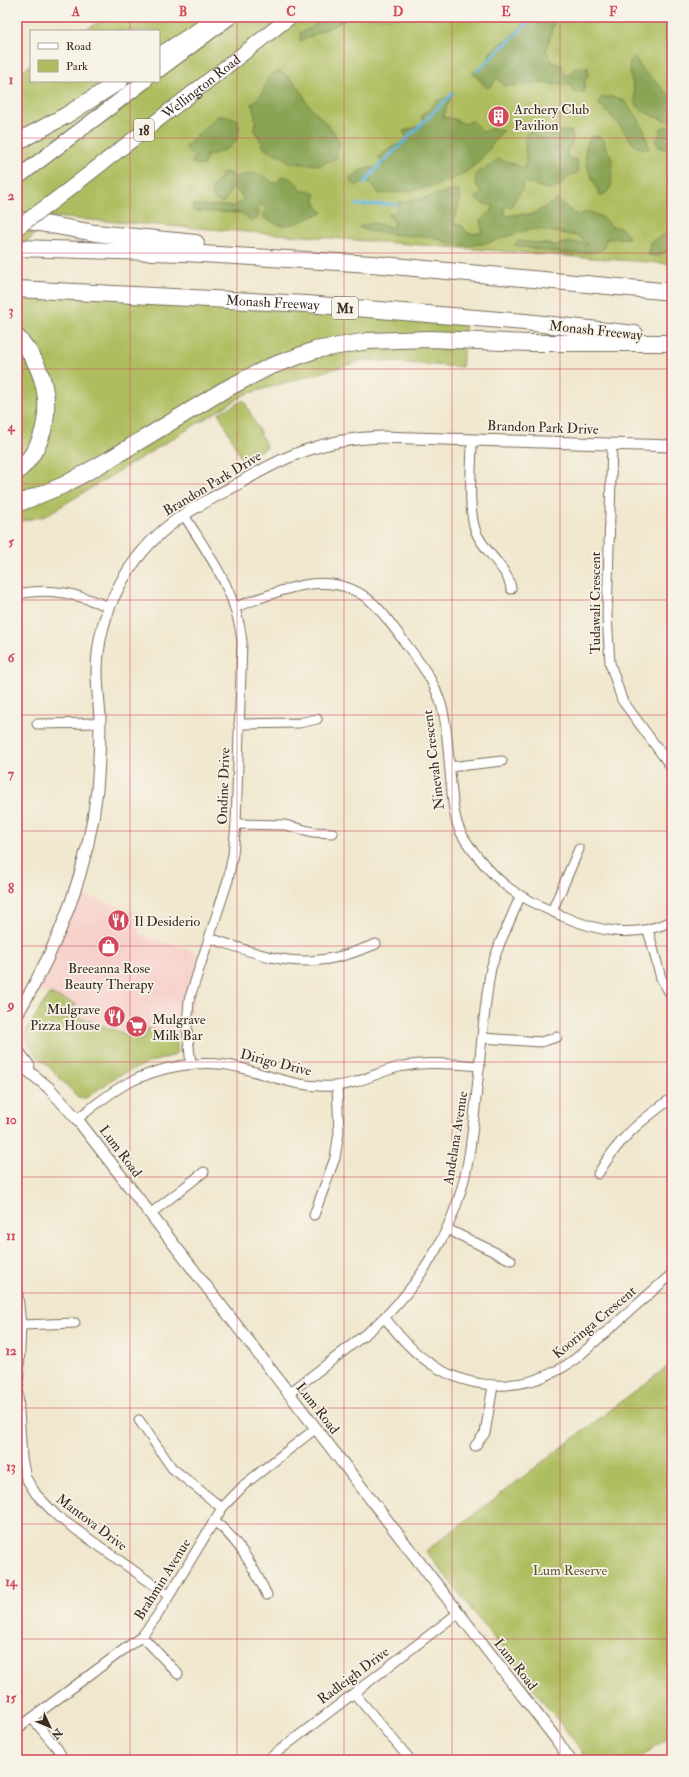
<svg xmlns="http://www.w3.org/2000/svg" width="689" height="1777" viewBox="0 0 689 1777" font-family="'IM FELL Double Pica',serif">
  <style>
    .built { fill: #f7d0ca }
    .green { fill: #aebd5f; stroke: #74743e }
    .forest { fill: #8aa456; stroke: #62673a }
    .lines { fill: none; stroke-linecap: round; stroke-linejoin: round }
    .stream { stroke: #64b5df; stroke-width: 3 }
    .minor-casing { stroke: #7a6c5c; stroke-width: 11 }
    .tertiary-casing { stroke: #7a6c5c; stroke-width: 13 }
    .trunk-casing { stroke: #7a6c5c; stroke-width: 16 }
    .motorway-casing { stroke: #7a6c5c; stroke-width: 18 }
    .minor { stroke: #fff; stroke-width: 9 }
    .tertiary { stroke: #fff; stroke-width: 11 }
    .trunk { stroke: #fff; stroke-width: 14 }
    .motorway { stroke: #fff; stroke-width: 16 }
    .trunk-bridge-casing { stroke: #7a6c5c; stroke-width: 16; stroke-linecap: butt }
    .trunk-bridge { stroke: #fff; stroke-width: 14 }
    .grid { fill: none; stroke: #d1495b; stroke-width: 1; stroke-opacity: 0.55 }
    .labels { text-anchor: middle; stroke-width: 3.5; stroke-linejoin: round; paint-order: stroke }
    .shield { fill: #f7f3e8; stroke: #73665b; stroke-width: 1 }
    .shield-label { font-size: 13px; font-weight: bold; fill: #3b2a1e }
    .street-label { font-size: 14px; fill: #3b2a1e; stroke: #f7f3e8 }
    .poi-label { font-size: 14px; fill: #3b2a1e; stroke: #f7f3e8; text-anchor: start }
    .park-label { font-size: 14px; fill: #5e5632; stroke: #f7f3e8 }
    .neatline { fill: none; stroke: #d1495b; stroke-width: 1.5 }
    .grid-label { font-size: 13px; text-anchor: middle; font-weight: bold; fill: #d1495b }
  </style>
  <rect width="100%" height="100%" fill="#f7f3e8"/>
  <filter id="ink" filterUnits="userSpaceOnUse"><feTurbulence type="fractalNoise" baseFrequency=".025" numOctaves="2"/><feDisplacementMap in="SourceGraphic" scale="8" xChannelSelector="R" yChannelSelector="G"/><feConvolveMatrix kernelMatrix="1 2 1 2 8 2 1 2 1" color-interpolation-filters="sRGB"/></filter>
  <filter id="wash" filterUnits="userSpaceOnUse"><feTurbulence type="fractalNoise" baseFrequency=".012" numOctaves="4" result="noise"/><feDisplacementMap in="SourceGraphic" scale="16" xChannelSelector="R" yChannelSelector="G"/><feGaussianBlur stdDeviation="0.9" result="paint"/><feColorMatrix in="noise" values="0 0 0 0 0 0 0 0 0 0 0 0 0 0 0 0 0 1.4 0 .05"/><feComposite in="paint" operator="in"/></filter>
  <g filter="url(#wash)">
    <rect width="100%" height="100%" fill="#f0e7ce"/>
    <path class="built" d="M78 893 144 915 138 934 202 955 186 1038 177 1039 148 1028 143 1040 72 1015 76 1004 36 989Z"/>
    <g class="green">
      <path d="M106 17H672V264L51 217 17 253V74L31 65V81H159V31H84Z"/>
      <path d="M17 289 466 317 462 367 365 360 246 394 45 516 17 522Z"/>
      <path d="M244 400 267 447 242 460 219 413Z"/>
      <path d="M49 994 76 1004 72 1015 143 1040 148 1028 177 1039V1052L172 1056 151 1062 117 1076 86 1098 78 1097 50 1068 35 1055 27 1040 26 1031Z"/>
      <path d="M672 1363V1734L638 1760H589L426 1551Z"/>
    </g>
    <g class="forest">
      <path d="M324 17H352L300 41V33L312 28Z"/>
      <path d="M527 17H558L554 22 546 50 553 63 562 65 563 73 567 76 576 67H588V76L585 80 584 93 573 92 571 85 540 83 504 86 497 77 493 84 487 88 473 73 488 59 490 53 517 31 526 21Z"/>
      <path d="M635 58 643 70 672 98V122C663 120 641 113 636 104 635 102 635 97 635 95 633 81 629 76 630 61Z"/>
      <path d="M280 71 294 82 302 92 306 102 333 131 339 142 336 158 321 165 290 163 283 157 265 149 255 130 256 122 252 103 261 95 269 76Z"/>
      <path d="M451 96 443 117 454 119 464 124 472 121 483 132 492 128 503 131C493 143 483 159 471 168 443 189 412 190 379 194L373 185 365 180 356 186 349 179 365 168 379 167 385 163 378 158C387 148 397 147 407 138L403 131 423 125 422 115 436 101Z"/>
      <path d="M602 97H612L622 99 638 118 645 133 649 150 635 146 619 124 598 103Z"/>
      <path d="M217 116H229L238 120C243 144 228 150 207 156L203 166 192 163 195 158 185 147Z"/>
      <path d="M670 126 672 127V152L659 147 655 140 660 134 661 128Z"/>
      <path d="M532 129 549 131H571L573 141 567 150 568 158 577 160 578 172 568 177 561 185 552 189 543 188 524 181 522 189 511 207H503L506 216 522 214 531 215 557 200 577 215 589 212 602 217 611 226 623 229 629 238 606 239 603 249C584 259 537 250 515 245L518 241 555 245 571 242 588 244 578 236 538 229 527 230 491 242 467 246 446 242 433 237 412 236 368 231 358 227 373 223 393 228 394 220 387 215 396 212 399 202 421 199 458 189 461 198 453 223 462 226 467 233 474 234 482 232C479 211 487 220 494 206L484 204 475 198 482 193 475 182 477 173C485 168 492 166 498 159L515 164 521 168 526 166 525 136Z"/>
      <path d="M597 136 604 140C604 150 609 150 611 157 614 166 610 175 612 184L609 190 601 197C593 179 578 156 590 138Z"/>
      <path d="M224 172 231 174 233 178C242 175 256 171 265 177 270 180 270 182 276 183L283 176C293 179 298 183 302 192L307 190 315 193V203L323 213C309 216 295 227 280 225 275 224 268 219 262 217L266 206 259 205 258 217 253 222 242 213 194 211 192 205 235 206 244 199 240 193 232 187 226 199 222 203 214 199 211 190Z"/>
      <path d="M664 235H672V250H668L659 256 648 255 650 242Z"/>
    </g>
    <g class="lines">
      <g class="stream">
        <path d="M477 71 534 17"/>
        <path d="M364 184 374 171 453 93"/>
        <path d="M356 205 396 204"/>
      </g>
    </g>
  </g>
  <g filter="url(#ink)">
    <g class="lines">
      <defs>
        <g id="minor">
          <path d="M472 440C472 466 467 508 476 532 484 552 509 569 511 589"/>
          <path d="M612 445 607 616 610 663 622 700 672 768"/>
          <path d="M184 515C210 557 236 590 242 641L236 824 233 854 228 880 189 1000 187 1028 191 1065"/>
          <path d="M17 594C53 587 76 594 110 607"/>
          <path d="M235 607C282 591 333 564 375 605 387 617 396 631 406 644 425 669 440 689 445 721 448 741 449 762 451 783 453 800 453 817 461 833 466 842 472 850 478 857 506 892 523 898 562 916 600 932 634 939 672 921"/>
          <path d="M37 724 100 723"/>
          <path d="M239 724 299 723 317 719"/>
          <path d="M450 767 502 761"/>
          <path d="M236 824 285 825 313 832 333 833"/>
          <path d="M552 911 579 849"/>
          <path d="M648 930 661 978 672 997"/>
          <path d="M210 938C246 950 282 965 320 960 340 958 358 951 376 944"/>
          <path d="M483 1038 541 1042 557 1037"/>
          <path d="M77 1119C93 1107 109 1093 126 1084 160 1066 203 1058 241 1068 272 1076 298 1088 332 1086 355 1086 377 1072 399 1067 426 1061 453 1064 480 1066"/>
          <path d="M598 1174C620 1137 638 1123 672 1098"/>
          <path d="M150 1214 204 1172"/>
          <path d="M314 1215 335 1158 339 1132 337 1086"/>
          <path d="M447 1229 511 1260"/>
          <path d="M17 1286 21 1325 18 1395 22 1458 26 1478 36 1494 57 1516 168 1595"/>
          <path d="M384 1317C398 1334 412 1352 431 1364 470 1390 518 1392 558 1370 576 1361 591 1345 606 1332 628 1313 650 1293 672 1274"/>
          <path d="M21 1325 75 1323"/>
          <path d="M288 1394C317 1372 346 1350 374 1327 424 1283 459 1220 469 1155 479 1093 480 1030 491 968L500 943 520 897"/>
          <path d="M139 1420 172 1468 222 1508"/>
          <path d="M475 1446 485 1433 493 1386"/>
          <path d="M214 1521C238 1539 254 1568 267 1595"/>
          <path d="M142 1636 178 1674"/>
          <path d="M354 1693 408 1757"/>
          <path d="M32 1718 57 1748 64 1760"/>
          <path d="M17 1729 142 1636 157 1616 222 1508 245 1484 315 1429"/>
          <path d="M267 1760 458 1613"/>
        </g>
        <g id="tertiary">
          <path d="M17 1015C59 945 88 872 97 790 99 766 100 742 100 718 99 702 97 687 97 672 97 613 128 556 175 521 192 508 212 498 231 488 282 457 320 439 381 437L672 446"/>
          <path d="M17 1050 29 1066"/>
          <path d="M17 1062 48 1087 77 1119 556 1739 570 1760"/>
        </g>
        <g id="trunk">
          <path d="M159 70 230 17"/>
          <path d="M17 178 145 81"/>
          <path id="s1" d="M59 197 290 17"/>
        </g>
        <g id="motorway">
          <path d="M159 56 220 17"/>
          <path d="M17 142 65 116 120 81"/>
          <path d="M17 219 95 233 196 243"/>
          <path d="M17 248 185 253 372 264 672 292"/>
          <path id="s2" d="M17 289 307 304 525 322 635 334"/>
          <path d="M17 337C54 375 58 435 17 472"/>
          <path d="M17 504 64 485 110 459 224 390 269 367 315 350 368 341 429 339 531 343H672"/>
        </g>
      </defs>
      <use href="#minor" class="minor-casing"/>
      <use href="#tertiary" class="tertiary-casing"/>
      <use href="#trunk" class="trunk-casing"/>
      <use href="#motorway" class="motorway-casing"/>
      <use href="#minor" class="minor"/>
      <use href="#tertiary" class="tertiary"/>
      <use href="#trunk" class="trunk"/>
      <use href="#motorway" class="motorway"/>
      <defs>
        <path id="trunk-bridge" d="M17 228 59 197"/>
      </defs>
      <use href="#trunk-bridge" class="trunk-bridge-casing"/>
      <use href="#trunk-bridge" class="trunk-bridge"/>
    </g>
  </g>
  <path class="grid" d="M130 17V31M237 17V1760M344 17V1760M452 17V1760M560 17V1760M130 81V1760M17 138H672M17 253H672M17 369H672M17 484H672M17 600H672M17 715H672M17 831H672M17 946H672M17 1062H672M17 1177H672M17 1293H672M17 1408H672M17 1524H672M17 1639H672"/>
  <defs>
    <symbol id="building-disc" viewBox="-11 -11 22 22"><circle r="9.5" fill="#d1495b" stroke="#f7f3e8"/><path d="M-4-6H4V6H1V3H-1V6H-4ZM-2.5-4.3h1.7v1.8h-1.7ZM.8-4.3h1.7v1.8H.8ZM-2.5-1h1.7V.8h-1.7ZM.8-1h1.7V.8H.8Z" fill="#fff"/></symbol>
    <symbol id="restaurant-disc" viewBox="-11 -11 22 22"><circle r="9.5" fill="#d1495b" stroke="#f7f3e8"/><path d="M-5-6h1v4h1v-4h1v4h1v-4h1v5L-1.5 .5V6h-2V.5L-5-1ZM5-6V6H3V1.5H1.5Q1.5-4 5-6Z" fill="#fff"/></symbol>
    <symbol id="shop-disc" viewBox="-11 -11 22 22"><circle r="9.5" fill="#d1495b" stroke="#f7f3e8"/><path d="M-5-2.5h2.3a2.7 3.5 0 0 1 5.4 0H5L5.5 6h-11ZM-1.5-2.5h3a1.5 2.3 0 0 0-3 0Z" fill="#fff"/></symbol>
    <symbol id="supermarket-disc" viewBox="-11 -11 22 22"><circle r="9.5" fill="#d1495b" stroke="#f7f3e8"/><path d="M-6-5.5h2.5l.6 2H6L4.5 2H-2.5L-4.4-4H-6ZM-1.5 3.2a1.3 1.3 0 1 0 .1 0ZM3 3.2a1.3 1.3 0 1 0 .1 0Z" fill="#fff"/></symbol>
  </defs>
  <g fill-rule="evenodd">
    <use href="#building-disc" x="486" y="104" width="25" height="25"/>
    <use href="#restaurant-disc" x="106" y="908" width="25" height="25"/>
    <use href="#shop-disc" x="96" y="934" width="25" height="25"/>
    <use href="#restaurant-disc" x="102" y="1004" width="25" height="25"/>
    <use href="#supermarket-disc" x="124" y="1014" width="25" height="25"/>
  </g>
  <g class="labels">
    <g class="shield">
      <rect x="134" y="119" width="20" height="22" rx="3"/>
      <rect x="332" y="297" width="26" height="22" rx="3"/>
    </g>
    <g class="shield-label">
      <text x="144" y="135">18</text>
      <text x="345" y="313">M1</text>
    </g>
    <g class="street-label">
      <text dy="5" stroke="none"><textPath href="#s1" startOffset="180">Wellington Road</textPath></text>
      <text dy="5" stroke="none"><textPath href="#s2" startOffset="256">Monash Freeway</textPath></text>
      <text transform="translate(596 330) rotate(6)" y="5">Monash Freeway</text>
      <text transform="translate(543 427) rotate(2)" y="5">Brandon Park Drive</text>
      <text transform="translate(212 483) rotate(-31)" y="5">Brandon Park Drive</text>
      <text transform="translate(595 603) rotate(-90)" y="5">Tudawali Crescent</text>
      <text transform="translate(433 760) rotate(-97)" y="5">Ninevah Crescent</text>
      <text transform="translate(223 786) rotate(-88)" y="5">Ondine Drive</text>
      <text transform="translate(276 1062) rotate(14)" y="5">Dirigo Drive</text>
      <text transform="translate(455 1138) rotate(-81)" y="5">Andelana Avenue</text>
      <text transform="translate(121 1151) rotate(53)" y="5">Lum Road</text>
      <text transform="translate(594 1322) rotate(-40)" y="5">Kooringa Crescent</text>
      <text transform="translate(318 1408) rotate(52)" y="5">Lum Road</text>
      <text transform="translate(92 1522) rotate(37)" y="5">Mantova Drive</text>
      <text transform="translate(162 1579) rotate(-58)" y="5">Brahmin Avenue</text>
      <text transform="translate(516 1664) rotate(52)" y="5">Lum Road</text>
      <text transform="translate(353 1675) rotate(-37)" y="5">Radleigh Drive</text>
    </g>
    <g class="poi-label">
      <text x="514" y="114">Archery Club<tspan x="514" dy="16">Pavilion</tspan></text>
      <text x="134" y="926">Il Desiderio</text>
      <text x="109" y="973" text-anchor="middle">Breeanna Rose<tspan x="109" dy="16">Beauty Therapy</tspan></text>
      <text x="100" y="1014" text-anchor="end">Mulgrave<tspan x="100" dy="16">Pizza House</tspan></text>
      <text x="152" y="1024">Mulgrave<tspan x="152" dy="16">Milk Bar</tspan></text>
    </g>
    <g class="park-label">
      <text x="570" y="1575">Lum Reserve</text>
    </g>
  </g>
  <rect width="689" height="1777" fill="none" stroke="#f7f3e8" stroke-width="44"/>
  <rect x="30" y="30" width="130" height="52" fill="#f7f3e8" stroke="#aca397"/>
  <rect x="38" y="43" width="20" height="6" fill="#ffffff" stroke="#aca397"/>
  <text x="66" y="50" font-size="12" fill="#3b2a1e">Road</text>
  <rect x="38" y="60" width="20" height="12" fill="#aebd5f" stroke="#aca397"/>
  <text x="66" y="70" font-size="12" fill="#3b2a1e">Park</text>
  <g transform="translate(50 1727) rotate(134)" stroke="#f7f3e8" stroke-width="3" paint-order="stroke">
  <path d="M0-3L7 15L0 10L-7 15Z" fill="#3b2a1e"/>
  <text y="-6" font-size="11" font-weight="bold" text-anchor="middle" fill="#3b2a1e">N</text>
  </g>
  <rect x="22" y="22" width="645" height="1733" class="neatline"/>
  <g class="grid-label">
    <text x="76" y="16">A</text>
    <text x="183" y="16">B</text>
    <text x="291" y="16">C</text>
    <text x="398" y="16">D</text>
    <text x="506" y="16">E</text>
    <text x="613" y="16">F</text>
    <text x="11" y="84">1</text>
    <text x="11" y="200">2</text>
    <text x="11" y="315">3</text>
    <text x="11" y="431">4</text>
    <text x="11" y="546">5</text>
    <text x="11" y="662">6</text>
    <text x="11" y="778">7</text>
    <text x="11" y="893">8</text>
    <text x="11" y="1009">9</text>
    <text x="11" y="1124">10</text>
    <text x="11" y="1240">11</text>
    <text x="11" y="1355">12</text>
    <text x="11" y="1471">13</text>
    <text x="11" y="1586">14</text>
    <text x="11" y="1702">15</text>
  </g>
</svg>
